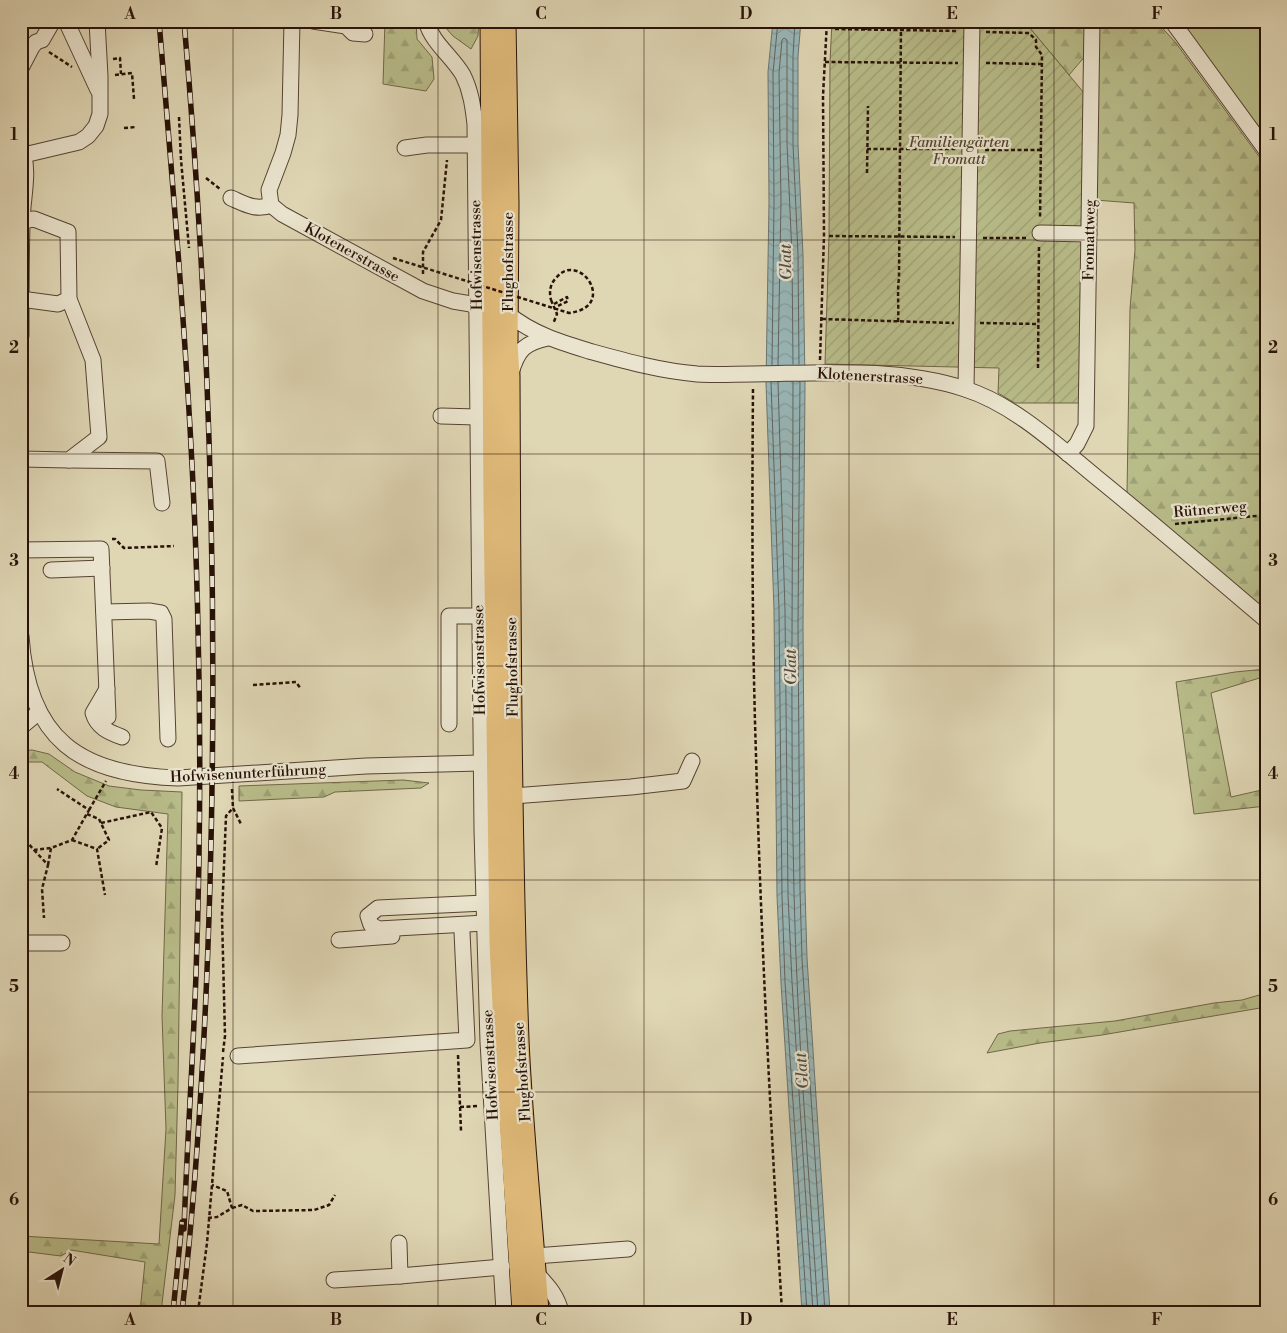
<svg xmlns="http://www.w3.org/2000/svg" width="1287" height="1333" viewBox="0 0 1287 1333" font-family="'Libre Bodoni',serif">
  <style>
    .grass { fill: #b8bc89; stroke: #706748 }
    .forest { fill: url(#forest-firs); stroke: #706748 }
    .garden { fill: url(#garden-furrows); stroke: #706748 }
    .water { fill: url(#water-waves); stroke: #6b7572 }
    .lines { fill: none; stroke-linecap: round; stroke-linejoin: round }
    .shore { stroke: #606460; stroke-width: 1 }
    .minor-casing { stroke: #564333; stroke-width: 17 }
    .major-casing { stroke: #281208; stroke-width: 21 }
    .path { stroke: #281208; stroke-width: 2.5; stroke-dasharray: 4 2.5; stroke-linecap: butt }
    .minor { stroke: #eae4ce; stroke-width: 15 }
    .major { stroke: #e0bb7a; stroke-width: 19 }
    .rail-casing { stroke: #281208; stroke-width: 5.5 }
    .rail { stroke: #eae4ce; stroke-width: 4; stroke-dasharray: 11; stroke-linecap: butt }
    .path-bridge { stroke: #281208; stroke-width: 2.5; stroke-dasharray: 4 2.5; stroke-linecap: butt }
    .grid { fill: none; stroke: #281208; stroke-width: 1; stroke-opacity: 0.55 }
    .labels { text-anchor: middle; stroke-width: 4.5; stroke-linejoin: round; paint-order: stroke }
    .park-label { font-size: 15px; font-style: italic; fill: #53452f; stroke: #eae4ce }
    .street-label { font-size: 15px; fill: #281208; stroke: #eae4ce }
    .water-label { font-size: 16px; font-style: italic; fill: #4f4c46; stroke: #eae4ce }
    .neatline { fill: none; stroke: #281208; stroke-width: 2 }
    .grid-label { font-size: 16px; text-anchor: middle; font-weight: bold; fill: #281208 }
  </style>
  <defs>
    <pattern id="forest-firs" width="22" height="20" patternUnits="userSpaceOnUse" patternTransform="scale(1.25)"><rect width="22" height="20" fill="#b8bc89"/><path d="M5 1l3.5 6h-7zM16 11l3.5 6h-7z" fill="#9ea175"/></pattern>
    <pattern id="garden-furrows" width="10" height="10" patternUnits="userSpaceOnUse" patternTransform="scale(1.25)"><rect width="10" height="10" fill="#b8bc89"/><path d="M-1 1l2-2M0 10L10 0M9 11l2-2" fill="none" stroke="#9ea175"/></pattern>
    <pattern id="water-waves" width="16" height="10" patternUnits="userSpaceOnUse" patternTransform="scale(1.25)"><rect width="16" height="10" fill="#98b7b8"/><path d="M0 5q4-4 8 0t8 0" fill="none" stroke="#839c9d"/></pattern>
  </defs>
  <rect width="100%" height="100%" fill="#dfd6b4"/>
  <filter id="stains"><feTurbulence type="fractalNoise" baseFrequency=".004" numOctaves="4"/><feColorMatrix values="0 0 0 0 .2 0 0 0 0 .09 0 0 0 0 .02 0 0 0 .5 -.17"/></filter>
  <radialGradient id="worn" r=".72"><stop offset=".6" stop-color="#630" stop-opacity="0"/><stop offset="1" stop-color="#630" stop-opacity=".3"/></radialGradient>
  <path class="grass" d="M1177 21H1266V143Z"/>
  <g class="forest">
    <path d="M385 21H416L417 39 432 57 434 79 426 91 383 84Z"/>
    <path d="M446 21H479L478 36 471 49 453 36 445 27Z"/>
    <path d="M1024 21H1086V55L1069 75Z"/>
    <path d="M1097 21H1156L1176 43 1266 166V611L1127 494 1130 309 1135 250 1134 203 1095 200Z"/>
    <path d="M1266 669V676L1211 693 1231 797 1266 789V806L1194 814 1176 682 1235 672Z"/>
    <path d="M32 750 49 754 75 772 109 786 141 790 182 792 178 1084 175 1195 161 1312H140L145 1262 71 1250 61 1256 21 1251V1236L159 1244 166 1129 162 1016 168 814 116 807 87 796 42 762H21V751Z"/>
    <path d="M403 780 429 783 421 788 335 792 324 797 239 801V786Z"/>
    <path d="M1266 993V1007L1102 1035 1040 1043 987 1053 998 1034 1010 1031 1115 1021 1214 1003 1242 1000Z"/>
  </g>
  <path class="garden" d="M832 21H1024L1089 99 1083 403H1015L998 393 999 368 825 364 829 236 830 62Z"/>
  <path class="water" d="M773 21H801L798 56V144L803 255 805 384 803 625 805 890 807 958 830 1312H802L781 983 777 896 774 610 766 383 769 202 768 72Z"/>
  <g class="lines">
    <g class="shore">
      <path d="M795 21 793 56V144L798 255 799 364"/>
      <path d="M772 365 774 202 773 73 778 21"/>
      <path d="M778 365 781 202 779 73 782 40 784 38 787 40V144L792 255 793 364"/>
      <path d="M771 382 779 610 782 896 785 982 807 1312"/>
      <path d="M778 382 785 610 788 895 792 982 813 1312"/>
      <path d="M793 382C793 552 790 722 794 892 797 1032 809 1172 818 1312"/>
      <path d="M800 382 798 625 800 890 802 959 825 1312"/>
    </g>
    <defs>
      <g id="minor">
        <path d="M66 21 98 90"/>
        <path d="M313 21 346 26 353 33 365 34"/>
        <path d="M426 21C432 43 452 56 463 75 471 91 473 107 475 124L482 830 488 1042 504 1312"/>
        <path d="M1172 21 1266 150"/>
        <path d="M21 68 32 47 36 42 42 40 53 21"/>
        <path d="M21 147C31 171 22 198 22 224 21 261 21 298 21 336"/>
        <path d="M405 148 427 145H475"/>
        <path d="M24 155 79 142 88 136 96 126 100 114V76L97 21"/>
        <path d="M231 198C245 204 256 211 271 205"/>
        <path d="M271 205 282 214 423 291 453 301 477 305"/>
        <path d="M271 205 269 190 283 153 288 135 290 115 292 21"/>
        <path d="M21 221 34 219 68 232 69 299 93 360 99 437 69 460 21 459"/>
        <path d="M1040 233 1089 234"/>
        <path d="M21 299 58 304 69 299"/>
        <path d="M508 314C533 334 560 342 589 351 625 361 660 371 697 374 716 375 735 374 753 374 824 373 897 367 965 389 1013 404 1057 445 1096 477 1153 523 1209 572 1266 620"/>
        <path d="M511 373C518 349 525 343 548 338"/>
        <path d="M966 389 972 21"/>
        <path d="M441 416 477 417"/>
        <path d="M1068 454 1077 444 1086 426 1092 21"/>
        <path d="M69 460 157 461 162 503"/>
        <path d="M21 550 101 549 108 717"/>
        <path d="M51 570 102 568"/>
        <path d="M104 612 149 611 161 613 164 619 168 739"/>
        <path d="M21 636C28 739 79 775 178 778L366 766 480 763"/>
        <path d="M107 689 93 713C97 727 108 732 122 737"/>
        <path d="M449 724V616H479"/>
        <path d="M21 727 39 712"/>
        <path d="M513 796 631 787 683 781 692 761"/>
        <path d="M485 903 378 908 368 916 371 925 379 929 485 923"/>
        <path d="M339 940 392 936"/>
        <path d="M21 943H62"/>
        <path d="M238 1056 467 1040 462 932"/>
        <path d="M399 1243 400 1276 502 1267"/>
        <path d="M535 1256 628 1249"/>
        <path d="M537 1274C548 1286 557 1295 561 1312"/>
        <path d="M334 1280 400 1276"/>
      </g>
      <g id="major">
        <path d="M490 21 493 504 499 943 504 1046 522 1312"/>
        <path d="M506 21 509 204 508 343 510 376C511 597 511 819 519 1040 523 1130 533 1221 539 1312"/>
      </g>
    </defs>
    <use href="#minor" class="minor-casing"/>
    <use href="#major" class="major-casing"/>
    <g class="path">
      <path d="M835 29 958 31"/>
      <path d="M866 30V21"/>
      <path d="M986 32 1029 33 1036 40V47L1042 55 1040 219"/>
      <path d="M49 52 72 67"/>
      <path d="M113 59 120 58 121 74"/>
      <path d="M825 62 958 63"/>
      <path d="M986 63 1042 64"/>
      <path d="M115 75 132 73 134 99"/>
      <path d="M179 117 181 160 189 248"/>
      <path d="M124 128 136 127"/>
      <path d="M867 149H957"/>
      <path d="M985 150H1041"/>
      <path d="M867 173 868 106"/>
      <path d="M206 178 220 189"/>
      <path d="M829 236 955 237"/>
      <path d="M983 238H1027"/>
      <path d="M423 274V252L441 220 447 160"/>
      <path d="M551 300 557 314 553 324"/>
      <path d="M554 304 567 297 568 301 558 306 557 309"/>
      <path d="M822 319 954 323"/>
      <path d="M898 322C899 306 897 292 899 278L901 21"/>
      <path d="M980 323 1038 324"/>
      <path d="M820 360 824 236 823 96 827 21"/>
      <path d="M1038 368 1039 247"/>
      <path d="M753 389C752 511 752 633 756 755 761 941 771 1126 782 1312"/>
      <path d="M1175 524 1266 515"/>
      <path d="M112 539H115L124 548 174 546"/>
      <path d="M253 685 296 682 301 689"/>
      <path d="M232 789 233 808"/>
      <path d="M89 810 106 781"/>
      <path d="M87 814 99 819 109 840 97 849"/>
      <path d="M101 823 151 812 162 828 156 867"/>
      <path d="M21 835 34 850 51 848 72 840 89 810 57 789"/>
      <path d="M72 840 97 849 105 895"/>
      <path d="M34 850 48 865 42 889 44 918"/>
      <path d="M48 865 51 848"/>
      <path d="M223 1052 225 1036 222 916 226 816 233 808 241 824"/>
      <path d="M458 1055 461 1131"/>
      <path d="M460 1107 478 1106"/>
      <path d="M232 1208 242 1205 253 1211 314 1210 329 1205 335 1195"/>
      <path d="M208 1218 217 1217 232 1208 227 1191 212 1185"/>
      <path d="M198 1312 207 1243 223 1057"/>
    </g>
    <use href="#minor" class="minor"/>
    <use href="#major" class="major"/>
    <defs>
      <g id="rail">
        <path d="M159 21C176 223 194 425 198 628 201 743 200 859 196 974 193 1059 187 1144 184 1229"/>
        <path d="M173 1312 182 1222"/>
        <path d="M182 1312C198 1170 206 1027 210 884 218 597 209 308 184 21"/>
      </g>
    </defs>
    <use href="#rail" class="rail-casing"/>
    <use href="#rail" class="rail"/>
    <path class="path-bridge" d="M393 258 569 313C619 307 579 249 556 278 550 284 549 292 551 300"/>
  </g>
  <path class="grid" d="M233 21V1312M438 21V1312M644 21V1312M849 21V1312M1054 21V1312M21 240H1266M21 454H1266M21 666H1266M21 880H1266M21 1092H1266"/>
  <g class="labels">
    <g class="park-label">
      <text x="959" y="147">Familiengärten<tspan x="959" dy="17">Fromatt</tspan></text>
    </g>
    <g class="street-label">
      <text transform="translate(1089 240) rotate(-89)" y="5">Fromattweg</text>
      <text transform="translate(352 252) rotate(29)" y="5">Klotenerstrasse</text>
      <text transform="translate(476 255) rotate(-91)" y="5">Hofwisenstrasse</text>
      <text transform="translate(508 262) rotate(-90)" y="5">Flughofstrasse</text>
      <text transform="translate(870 376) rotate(3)" y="5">Klotenerstrasse</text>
      <text transform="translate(1210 509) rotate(-5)" y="5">Rütnerweg</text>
      <text transform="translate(479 660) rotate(-91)" y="5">Hofwisenstrasse</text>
      <text transform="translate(512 667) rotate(-91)" y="5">Flughofstrasse</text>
      <text transform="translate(248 773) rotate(-3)" y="5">Hofwisenunterführung</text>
      <text transform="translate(490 1065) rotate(-93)" y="5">Hofwisenstrasse</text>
      <text transform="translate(522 1072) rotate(-94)" y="5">Flughofstrasse</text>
    </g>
    <g class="water-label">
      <text transform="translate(785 262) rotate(-91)" y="6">Glatt</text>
      <text transform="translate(790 667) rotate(-91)" y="6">Glatt</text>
      <text transform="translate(801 1071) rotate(-94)" y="6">Glatt</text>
    </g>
  </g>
  <rect width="1287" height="1333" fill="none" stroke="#dfd6b4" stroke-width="55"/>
  <g transform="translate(62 1270) rotate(36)" stroke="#eae4ce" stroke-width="4" paint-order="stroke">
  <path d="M0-4L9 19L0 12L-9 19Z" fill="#281208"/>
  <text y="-8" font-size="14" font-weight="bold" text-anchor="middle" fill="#281208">N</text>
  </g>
  <rect x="28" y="28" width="1232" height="1278" class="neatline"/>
  <g class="grid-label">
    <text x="130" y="19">A</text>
    <text x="336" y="19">B</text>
    <text x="541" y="19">C</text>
    <text x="746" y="19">D</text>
    <text x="952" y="19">E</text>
    <text x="1157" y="19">F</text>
    <text x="14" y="140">1</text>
    <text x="1273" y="140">1</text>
    <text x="14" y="353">2</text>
    <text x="1273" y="353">2</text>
    <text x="14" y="566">3</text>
    <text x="1273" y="566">3</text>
    <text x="14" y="779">4</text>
    <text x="1273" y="779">4</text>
    <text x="14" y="992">5</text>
    <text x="1273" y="992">5</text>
    <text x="14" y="1205">6</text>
    <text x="1273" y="1205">6</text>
    <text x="130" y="1325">A</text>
    <text x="336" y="1325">B</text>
    <text x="541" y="1325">C</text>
    <text x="746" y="1325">D</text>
    <text x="952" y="1325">E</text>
    <text x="1157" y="1325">F</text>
  </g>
  <rect width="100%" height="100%" filter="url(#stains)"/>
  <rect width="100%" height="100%" fill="url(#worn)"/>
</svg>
